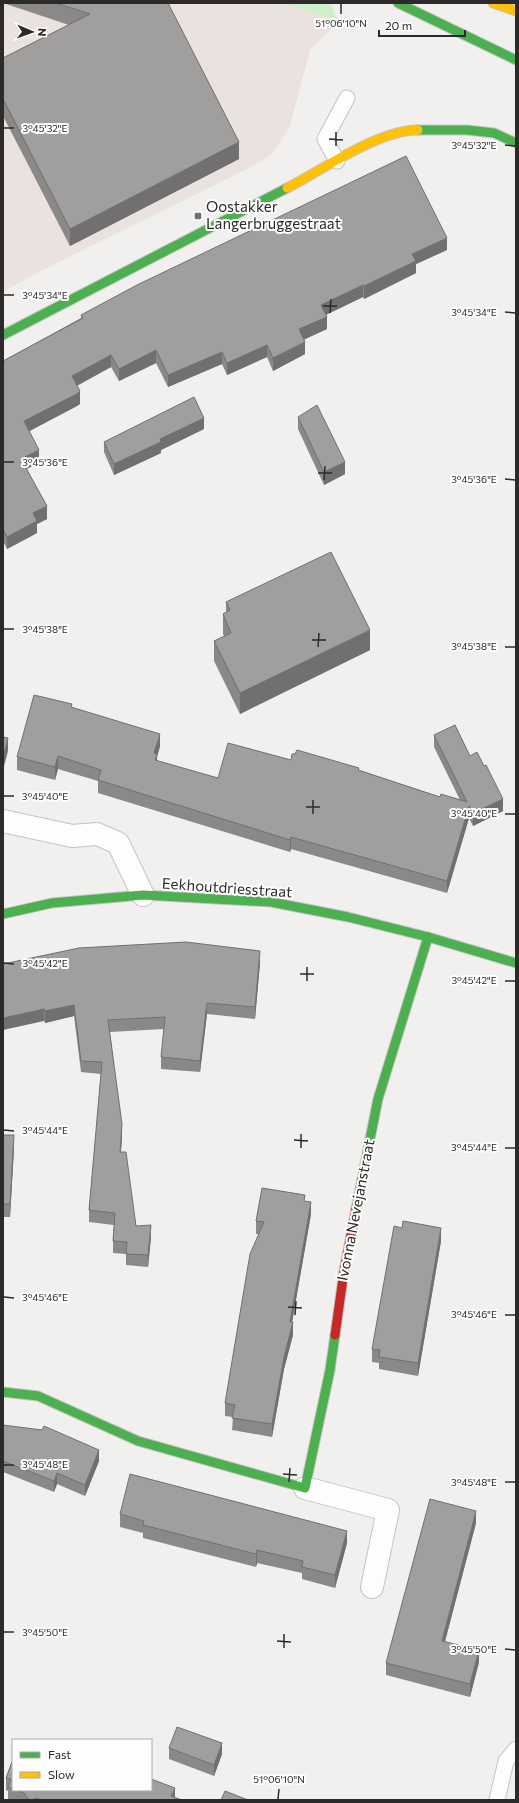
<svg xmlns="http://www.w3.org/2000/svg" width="519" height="1803" viewBox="0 0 519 1803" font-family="Commissioner,sans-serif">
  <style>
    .built { fill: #eae2de }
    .green { fill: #cfeecc }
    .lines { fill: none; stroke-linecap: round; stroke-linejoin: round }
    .lane-casing { stroke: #c6c4c3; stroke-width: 17 }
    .street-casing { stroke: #c6c4c3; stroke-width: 24 }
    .fast-casing { stroke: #c6c4c3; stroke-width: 11 }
    .slow-casing { stroke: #c6c4c3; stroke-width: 11 }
    .jam-casing { stroke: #c6c4c3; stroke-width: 11 }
    .lane { stroke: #fdfdfc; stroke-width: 15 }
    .street { stroke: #fdfdfc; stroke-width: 22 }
    .fast { stroke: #4caf50; stroke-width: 9 }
    .slow { stroke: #ffc107; stroke-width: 9 }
    .jam { stroke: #c62828; stroke-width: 9 }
    .wall { fill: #8a8988 }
    .shaded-wall { fill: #716f6f }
    .building { fill: #a19f9e; stroke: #716f6f }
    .ticks { fill: none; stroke: #2d2b2a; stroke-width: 1.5 }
    .poi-dot { fill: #72706f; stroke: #fefdfd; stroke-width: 1.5 }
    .labels { text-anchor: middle; stroke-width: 4; stroke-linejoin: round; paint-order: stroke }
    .poi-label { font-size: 15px; fill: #2d2b2a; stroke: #fefdfd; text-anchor: start }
    .street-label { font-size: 15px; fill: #2d2b2a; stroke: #fefdfd }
    .ticks-label { font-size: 10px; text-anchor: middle; fill: #2d2b2a; stroke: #fefdfd; stroke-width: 4; stroke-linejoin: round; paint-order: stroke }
  </style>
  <rect width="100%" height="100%" fill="#f2f0ee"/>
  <path class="built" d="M3 3H282L339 21 310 50 289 129 271 155 247 169 33 275 3 292Z"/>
  <path class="green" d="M282 3H330L339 21Z"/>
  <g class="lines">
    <defs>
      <g id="lane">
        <path d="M337 161 325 139 347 98"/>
        <path d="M497 1800 506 1761 516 1749"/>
      </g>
      <g id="street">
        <path d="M3 821 72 836 97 834 118 843 143 895"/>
        <path d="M305 1488 388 1510 372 1587"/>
      </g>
      <g id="fast">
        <path d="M398 3 516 60"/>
        <path d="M418 130H467L494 133 516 143"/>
        <path d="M3 335 287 188"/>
        <path d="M3 914 52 903 143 895 271 902 348 917 428 937 516 963"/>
        <path d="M356 1209 378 1099 428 937"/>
        <path d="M3 1392 38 1396 138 1441 305 1488 330 1370 335 1335"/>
      </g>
      <g id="slow">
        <path d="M493 3 516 11"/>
        <path d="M287 188C324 169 378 130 418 130"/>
      </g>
      <path id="jam" d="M335 1335 344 1271 356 1209"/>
    </defs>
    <use href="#lane" class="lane-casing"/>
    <use href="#street" class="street-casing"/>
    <use href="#fast" class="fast-casing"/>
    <use href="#slow" class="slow-casing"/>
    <use href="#jam" class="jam-casing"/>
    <use href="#lane" class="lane"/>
    <use href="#street" class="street"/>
    <use href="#fast" class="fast"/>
    <use href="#slow" class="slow"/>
    <use href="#jam" class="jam"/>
  </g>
  <g class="wall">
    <path d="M3 3H168L239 159 70 246 3 116V58L69 25Z"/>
    <path d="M447 250 416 264V273L364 299 363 297 326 315 327 329 304 339 305 354 273 371 267 357 227 375 222 364 168 387 156 363 119 381 111 367 77 386 80 404 77 406 29 431 39 463 27 469 47 519 37 524V533L7 549 3 541V361L81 318V315Z"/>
    <path d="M298 417 345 474 324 485 298 429Z"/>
    <path d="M204 429 161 450V453L114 475 104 452V442Z"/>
    <path d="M226 602 370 650 240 714 214 661V641L224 636 223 634V614L226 612Z"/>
    <path d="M72 707 160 746 157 757V761L218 778 291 760 359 770 440 797 460 800 434 747V735L470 756 503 811 473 826 469 818 447 893 291 849 290 852 98 793V781L58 769 55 780 17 770V757Z"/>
    <path d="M260 963 255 1019 207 1014 200 1072 161 1069V1057L164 1029 110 1032 122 1136 121 1152 136 1226 151 1237 148 1267 126 1265V1254L113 1253V1241L114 1225 89 1222V1210L101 1074 81 1072 74 1016 45 1023 44 1021 3 964Z"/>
    <path d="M3 1135 14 1148 10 1217H3Z"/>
    <path d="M305 1201 311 1214 292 1322 293 1335 284 1369 272 1437 232 1430 233 1417 225 1416V1403L259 1234H256V1221Z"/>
    <path d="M441 1241 418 1376 379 1369V1363L372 1362V1349Z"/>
    <path d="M3 1425 99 1461 85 1496 57 1484 54 1492 3 1472Z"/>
    <path d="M120 1514 347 1543 335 1588 302 1579V1573L257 1563 256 1567 143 1538V1533L120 1527Z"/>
    <path d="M476 1523 445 1641 479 1662 470 1697 386 1675V1663Z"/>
    <path d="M169 1748 222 1754 214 1776 169 1759Z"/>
    <path d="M13 1759V1790H151L182 1800H8V1791L6 1790V1778Z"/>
  </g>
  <g class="shaded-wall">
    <path d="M239 142V159L70 246V229Z"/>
    <path d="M447 238V250L416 264V273L364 299V286L412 254Z"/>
    <path d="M363 285V297L321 317V305Z"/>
    <path d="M327 317V329L299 342V329Z"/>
    <path d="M305 342V354L273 371V358Z"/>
    <path d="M267 345V357L227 375V363Z"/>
    <path d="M156 350V363L119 381V369Z"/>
    <path d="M222 352V364L168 387V375Z"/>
    <path d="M111 355V367L72 388V376Z"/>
    <path d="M80 391V404L77 406 24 434V421Z"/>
    <path d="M204 418V429L161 450V453L114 475V464L160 439Z"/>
    <path d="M39 450V463L21 471V459Z"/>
    <path d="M345 462V474L324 485V472Z"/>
    <path d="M47 506V519L37 524V533L7 549V537L33 513Z"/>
    <path d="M370 630V650L240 714V693Z"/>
    <path d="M160 734V746L157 757V767L154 753Z"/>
    <path d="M8 738V751L3 770V758Z"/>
    <path d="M58 756V769L55 780V767Z"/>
    <path d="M503 799V811L473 826V813Z"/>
    <path d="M469 806V818L447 893V881Z"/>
    <path d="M291 837V849L290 852V840Z"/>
    <path d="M260 951V963L255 1019V1007Z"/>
    <path d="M207 1003V1014L200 1072V1061Z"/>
    <path d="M74 1005V1016L45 1023V1011Z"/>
    <path d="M44 1009V1021L3 1030V1018Z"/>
    <path d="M122 1124V1136L120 1163V1152Z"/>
    <path d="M14 1135V1148L10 1217V1204Z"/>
    <path d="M311 1202V1214L290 1334V1322Z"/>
    <path d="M151 1225V1237L148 1267V1255Z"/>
    <path d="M441 1228V1241L418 1376V1363Z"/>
    <path d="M293 1322V1335L284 1369 272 1437V1424L284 1357Z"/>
    <path d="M99 1450V1461L85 1496V1485Z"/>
    <path d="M57 1473V1484L54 1492V1481Z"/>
    <path d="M476 1511V1523L442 1653V1641Z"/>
    <path d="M347 1531V1543L335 1588V1575Z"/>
    <path d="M257 1550V1563L256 1567V1554Z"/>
    <path d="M479 1650V1662L470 1697V1684Z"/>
    <path d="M222 1743V1754L214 1776V1765Z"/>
    <path d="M175 1788V1800L171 1796Z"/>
  </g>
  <g class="building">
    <path d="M56 3H168L239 142 70 229 3 99V58L90 14Z"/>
    <path d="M406 156 447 238 412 254 416 261 364 286 363 285 321 305 327 317 299 329 305 342 273 358 267 345 227 363 222 352 168 375 156 350 119 369 111 355 72 376 80 391 77 394 24 421 39 450 21 459 47 506 33 513 37 521 7 537 3 529V361L83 318 81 315 137 285Z"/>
    <path d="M194 397 204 418 160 439 161 442 114 464 104 442Z"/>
    <path d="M317 405 345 462 324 472 298 417Z"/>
    <path d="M331 552 370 630 240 693 214 641 231 633 223 614 230 610 226 602Z"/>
    <path d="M34 695 72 704 71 707 160 734 154 753 157 754 155 760 218 778 228 743 291 760 292 754H295L297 750 359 768 358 770 440 797 441 794 467 802 434 735 455 725 470 756 477 752 484 766 486 765 503 799 473 813 469 806 447 881 291 837 290 840 98 780 101 770 58 756 55 767 17 757Z"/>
    <path d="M3 737 8 738 3 758Z"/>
    <path d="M186 942 260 951 255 1007 207 1003 200 1061 161 1057 165 1017 108 1020 122 1124 120 1152H126L136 1226 151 1225 148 1255 126 1254 127 1242 113 1241 115 1213 89 1210 102 1062 81 1061 74 1005 45 1011 44 1009 3 1018V964L79 948Z"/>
    <path d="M3 1135H14L10 1204H3Z"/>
    <path d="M262 1188 305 1195 304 1201 311 1202 290 1322H293L284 1357 272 1424 232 1418 235 1405 225 1403 250 1254 264 1222 256 1221Z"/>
    <path d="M403 1221 441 1228 418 1363 379 1357 380 1350 372 1349 394 1226 402 1228Z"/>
    <path d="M3 1425 42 1430 44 1426 99 1450 85 1485 57 1473 54 1481 3 1461Z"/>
    <path d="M130 1474 347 1531 335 1575 302 1567 303 1561 257 1550 256 1554 143 1525 144 1521 120 1514Z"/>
    <path d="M430 1499 476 1511 442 1641 479 1650 470 1684 386 1663Z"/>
    <path d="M177 1727 222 1743 214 1765 169 1748Z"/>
    <path d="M13 1759V1789L8 1787 11 1779 6 1778Z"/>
    <path d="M151 1779 175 1788 171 1796 182 1800H41L37 1798 32 1800H29L24 1793 16 1790H151Z"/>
    <path d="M225 1791 248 1800H221Z"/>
  </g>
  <path class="ticks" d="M341 14V4M4 128H14M329 139 343 140M505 145 515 146M336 146V132M4 295H14M323 306H337M505 312 515 313M330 313 331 299M4 462H14M318 473H332M505 479 515 480M324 480 325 466M4 629H14M312 640H326M318 647 319 633M505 647H515M4 796H14M306 807H320M313 814V800M505 814H515M4 963 14 964M300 974H314M307 981V967M505 981H515M4 1130 14 1131M294 1140 308 1141M301 1148V1134M505 1148H515M4 1297 14 1298M288 1307 302 1308M295 1315 296 1301M505 1315H515M4 1465H14M283 1474 297 1475M289 1482 290 1468M505 1482H515M4 1632H14M277 1641 291 1642M284 1648V1634M505 1649 515 1650M278 1799 279 1789"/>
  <rect class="poi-dot" x="194" y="212" width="8" height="8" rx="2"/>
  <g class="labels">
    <g class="poi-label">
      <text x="206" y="212">Oostakker<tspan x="206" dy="17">Langerbruggestraat</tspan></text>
    </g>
    <g class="street-label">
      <text transform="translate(227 888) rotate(4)" y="5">Eekhoutdriesstraat</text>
      <text transform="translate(356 1210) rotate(-79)" y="5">Ivonna Nevejanstraat</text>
    </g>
  </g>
  <g class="ticks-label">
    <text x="341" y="27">51°06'10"N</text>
    <text x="45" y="132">3°45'32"E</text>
    <text x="474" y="149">3°45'32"E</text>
    <text x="45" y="299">3°45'34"E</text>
    <text x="474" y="316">3°45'34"E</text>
    <text x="45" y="466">3°45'36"E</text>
    <text x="474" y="483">3°45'36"E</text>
    <text x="45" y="633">3°45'38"E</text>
    <text x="474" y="650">3°45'38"E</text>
    <text x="45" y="800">3°45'40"E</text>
    <text x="474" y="817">3°45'40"E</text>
    <text x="45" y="967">3°45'42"E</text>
    <text x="474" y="984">3°45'42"E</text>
    <text x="45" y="1134">3°45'44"E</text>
    <text x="474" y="1151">3°45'44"E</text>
    <text x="45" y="1301">3°45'46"E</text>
    <text x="474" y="1318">3°45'46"E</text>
    <text x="45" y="1468">3°45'48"E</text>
    <text x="474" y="1486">3°45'48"E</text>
    <text x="45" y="1636">3°45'50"E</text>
    <text x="474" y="1653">3°45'50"E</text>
    <text x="279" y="1783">51°06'10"N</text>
  </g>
  <rect width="519" height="1803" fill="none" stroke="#2d2b2a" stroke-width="8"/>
  <rect x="12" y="1739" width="140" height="52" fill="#fefdfd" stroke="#aaa9a9"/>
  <rect x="20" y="1752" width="20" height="6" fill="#4caf50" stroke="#aaa9a9"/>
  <text x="48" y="1759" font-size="12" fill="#2d2b2a">Fast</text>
  <rect x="20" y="1772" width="20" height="6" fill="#ffc107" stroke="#aaa9a9"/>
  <text x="48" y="1779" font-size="12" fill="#2d2b2a">Slow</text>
  <g transform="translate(32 32) rotate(92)" stroke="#fefdfd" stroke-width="3" paint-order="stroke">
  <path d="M0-3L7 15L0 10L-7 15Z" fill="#2d2b2a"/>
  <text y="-6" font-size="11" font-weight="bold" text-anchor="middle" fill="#2d2b2a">N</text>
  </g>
  <path d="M379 30v6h86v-6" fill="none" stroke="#2d2b2a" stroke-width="2"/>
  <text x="385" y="30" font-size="12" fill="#2d2b2a" stroke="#fefdfd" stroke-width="3" paint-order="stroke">20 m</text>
</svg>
